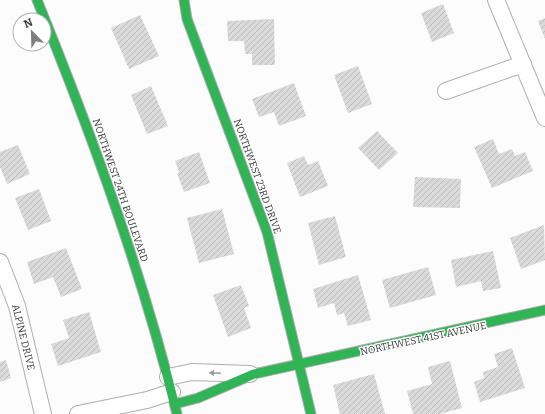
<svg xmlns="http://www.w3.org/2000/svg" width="545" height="414" viewBox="0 0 545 414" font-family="Bitter,serif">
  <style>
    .building { fill: url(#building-hatch) }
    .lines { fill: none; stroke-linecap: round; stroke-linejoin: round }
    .street-casing { stroke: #aeaeaf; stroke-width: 18 }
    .fast-casing { stroke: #aeaeaf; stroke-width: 11 }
    .street { stroke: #fff; stroke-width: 16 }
    .fast { stroke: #30b455; stroke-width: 9 }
    .oneway { fill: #9c9c9c }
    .labels { text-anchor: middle; stroke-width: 3; stroke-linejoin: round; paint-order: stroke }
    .street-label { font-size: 10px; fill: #383839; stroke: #fff }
  </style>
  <defs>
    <pattern id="building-hatch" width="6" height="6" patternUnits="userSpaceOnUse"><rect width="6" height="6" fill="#dadada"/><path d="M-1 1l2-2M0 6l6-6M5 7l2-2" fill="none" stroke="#bcbcbc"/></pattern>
  </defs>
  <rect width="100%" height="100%" fill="#fcfcfd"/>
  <g class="building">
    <path d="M443 4 454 33 432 42 421 13Z"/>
    <path d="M140 15 159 56 129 69 111 28Z"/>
    <path d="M545 18V39L538 21Z"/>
    <path d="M274 19 275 65H252V54H245L244 41H228L227 21Z"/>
    <path d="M358 66 372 104 348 113 334 75Z"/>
    <path d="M294 83 306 116 279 126 274 112 259 117 252 99Z"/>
    <path d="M151 86 168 126 147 134 131 95Z"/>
    <path d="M377 131 398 153 379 170 358 148Z"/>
    <path d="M493 139 499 154 512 149 515 156 525 152 533 171 492 188 474 147Z"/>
    <path d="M18 145 30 174 7 184 0 167V152Z"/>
    <path d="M199 152 210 183 184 192 177 173 179 172 175 161Z"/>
    <path d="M304 156 308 165 318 161 328 186 300 197 287 163Z"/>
    <path d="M415 177 461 179 460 208 413 207Z"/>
    <path d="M39 189 51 221 28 230 15 198Z"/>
    <path d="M222 209 234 254 199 263 187 218Z"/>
    <path d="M335 216 346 257 319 265 308 223Z"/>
    <path d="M544 225 545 260 521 269 510 238Z"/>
    <path d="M66 248 82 289 61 297 53 277 34 284 27 262Z"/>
    <path d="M493 251 501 288 483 291 481 281 456 287 451 260Z"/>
    <path d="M428 267 436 295 390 308 382 280Z"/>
    <path d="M358 275 371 320 348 326 344 313 337 315 334 303 318 308 313 289Z"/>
    <path d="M241 285 249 306 244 308 251 328 228 337 213 295Z"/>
    <path d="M89 312 101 352 58 366 51 344 69 338 63 320Z"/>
    <path d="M512 348 525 388 480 402 474 382 484 378 483 372 498 367 494 354Z"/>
    <path d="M6 360 11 378 0 382V362Z"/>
    <path d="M450 361 462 408 440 414H413L407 391 432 384 428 367Z"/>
    <path d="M374 374 385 414H340L333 385Z"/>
  </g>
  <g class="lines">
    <defs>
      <g id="street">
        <path d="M496 0 545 118"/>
        <path d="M446 91 523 64"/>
        <path d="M0 262 17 306 43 414"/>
        <path d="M168 377 192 372 250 374"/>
        <path d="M78 414 147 400 172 392"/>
      </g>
      <g id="fast">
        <path d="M37 0C92 135 142 272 177 414"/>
        <path d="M184 0 187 19 267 232 311 414"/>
        <path d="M175 404 198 398 254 374 545 310"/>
      </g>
    </defs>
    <use href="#street" class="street-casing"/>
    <use href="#fast" class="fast-casing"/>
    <use href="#street" class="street"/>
    <use href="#fast" class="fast"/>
  </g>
  <defs><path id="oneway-solid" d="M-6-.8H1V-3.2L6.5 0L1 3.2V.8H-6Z"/></defs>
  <use class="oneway" href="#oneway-solid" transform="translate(215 373) rotate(-178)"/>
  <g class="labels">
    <g class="street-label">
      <text transform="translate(258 176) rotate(70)" y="4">NORTHWEST 23RD DRIVE</text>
      <text transform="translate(121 190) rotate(71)" y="4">NORTHWEST 24TH BOULEVARD</text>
      <text transform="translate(24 337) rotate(76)" y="4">ALPINE DRIVE</text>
      <text transform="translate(423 338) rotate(-12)" y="4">NORTHWEST 41ST AVENUE</text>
    </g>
  </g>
  <g transform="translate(32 32) rotate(337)"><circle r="19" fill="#ffffff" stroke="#afafb0"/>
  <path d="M0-3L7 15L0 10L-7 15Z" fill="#7d7d7e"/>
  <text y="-6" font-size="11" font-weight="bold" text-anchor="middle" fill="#383839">N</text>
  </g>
</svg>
